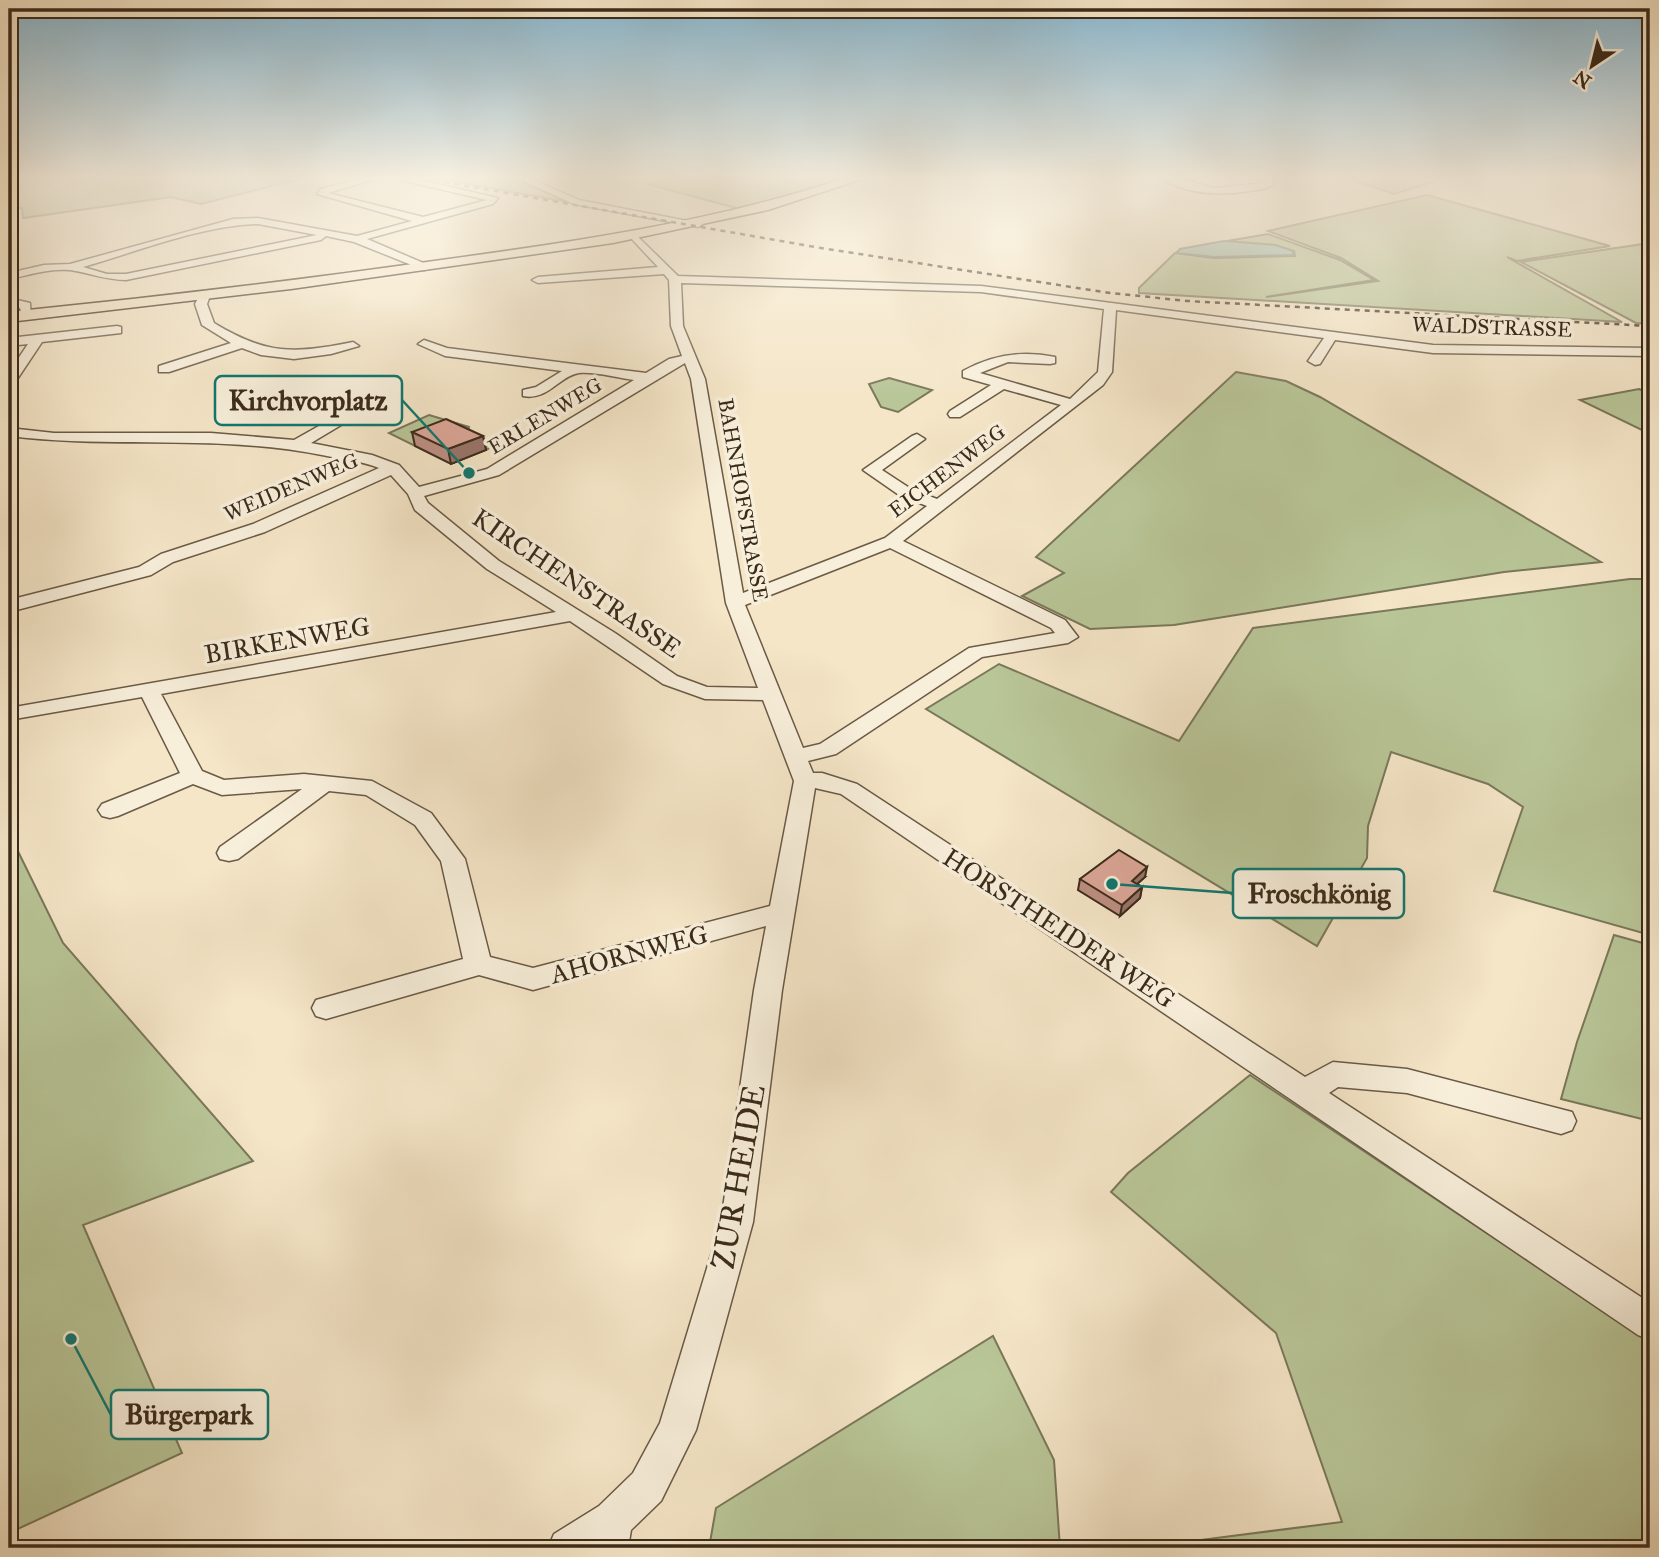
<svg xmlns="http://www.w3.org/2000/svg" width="1659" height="1557" viewBox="0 0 1659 1557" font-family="'IM FELL Great Primer',serif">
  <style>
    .green { fill: #b9c698; stroke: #7a785a; stroke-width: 2 }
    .water { fill: #9cc0b4; stroke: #758477; stroke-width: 2 }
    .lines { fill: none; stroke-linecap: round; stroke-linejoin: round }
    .minor-casing { stroke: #6a5a46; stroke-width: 3 }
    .major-casing { stroke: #3b2b1b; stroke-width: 3 }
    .minor { fill: #f8efdb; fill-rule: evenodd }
    .major { fill: #f5e6c8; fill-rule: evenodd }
    .rail { stroke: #3b2b1b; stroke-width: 2.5; stroke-dasharray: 5 5; stroke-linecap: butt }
    .wall { fill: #bd8f83; stroke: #3b2b1b; stroke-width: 2 }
    .shaded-wall { fill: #9a746a; stroke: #3b2b1b; stroke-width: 2 }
    .building { fill: #dca698; stroke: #3b2b1b; stroke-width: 2 }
    .labels { text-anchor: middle; stroke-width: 7; stroke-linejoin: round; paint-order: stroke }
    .far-street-label { font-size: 21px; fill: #3b2b1b; stroke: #f8efdb }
    .street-label { font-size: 26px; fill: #3b2b1b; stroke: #f8efdb }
    .near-street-label { font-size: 32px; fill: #3b2b1b; stroke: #f8efdb }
    .leader { fill: none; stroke: #0f766e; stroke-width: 2.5 }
    .callout-dot { fill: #0f766e; stroke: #f8efdb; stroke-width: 2.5 }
    .callout { fill: #f8efdb; stroke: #0f766e; stroke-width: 2.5 }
    .callout-label { font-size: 28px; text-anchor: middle; font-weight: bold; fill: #3b2b1b }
  </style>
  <rect width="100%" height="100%" fill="#f5e6c8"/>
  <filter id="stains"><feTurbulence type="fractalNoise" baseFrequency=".00286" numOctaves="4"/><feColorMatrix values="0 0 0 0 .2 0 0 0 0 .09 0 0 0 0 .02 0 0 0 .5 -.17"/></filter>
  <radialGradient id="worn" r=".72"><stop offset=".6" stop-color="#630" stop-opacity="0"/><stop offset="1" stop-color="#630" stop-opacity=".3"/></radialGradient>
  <g class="green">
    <path d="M17 177H307L201 204 171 197 23 218 22 208 9 209V183Z"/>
    <path d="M511 177 568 202 430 177Z"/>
    <path d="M681 177H834L826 185 747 211 647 184Z"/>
    <path d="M1345 177H1449L1394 194Z"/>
    <path d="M1427 195 1610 246 1517 261 1507 257 1622 322 1139 293V288L1175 253 1214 258 1295 256 1294 251 1275 245 1227 241 1268 234 1340 260 1374 280 1266 297 1378 281 1341 258 1268 231Z"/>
    <path d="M1650 243V324L1636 323 1521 262Z"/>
    <path d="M1236 372 1286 381 1320 397 1601 562 1504 572 1174 625 1090 629 1022 596 1064 573 1036 557Z"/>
    <path d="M889 378 932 390 898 412 881 407 869 384Z"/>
    <path d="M1639 389 1650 394V434L1580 400Z"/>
    <path d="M429 415 469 427 467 433 494 446 486 450 449 433 415 446 389 433Z"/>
    <path d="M1630 579H1650V935L1494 891 1523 807 1488 784 1391 752 1368 826 1367 858 1317 946 926 709 999 664 1179 741 1253 628Z"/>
    <path d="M9 833 63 943 253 1161 83 1225 182 1453 9 1533Z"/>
    <path d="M1614 935 1650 945V1121L1561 1099 1577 1042Z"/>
    <path d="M1250 1075 1650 1342V1548H1201L1200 1540 1342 1522 1276 1333 1111 1192 1128 1173Z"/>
    <path d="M993 1336 1054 1460 1060 1548H709L716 1508Z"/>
  </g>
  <path class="water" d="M1224 241 1275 245 1293 251V255L1214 257 1176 253 1180 249Z"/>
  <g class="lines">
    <defs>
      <g id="minor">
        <path d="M9 177H15L9 182Z"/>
        <path d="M365 177H381L328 193 423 217 487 200 387 177H407L498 198 493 204 367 239 428 265V269L424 270 354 242 326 236 321 240 126 280C106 280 90 273 70 270 50 268 29 275 9 279V273L44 265 70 264 233 219 258 218 357 236 412 221 317 194 321 189ZM258 224 317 235 126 274H107L83 267C140 251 199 226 258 224Z"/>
        <path d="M514 177H527L579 200 703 224 698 227 574 204Z"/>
        <path d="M1158 177H1172L1215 188 1265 183 1257 177H1270L1275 181C1270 190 1260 189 1250 191 1219 196 1185 194 1158 177Z"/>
        <path d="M634 233 678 276 981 286 1433 345 1650 348V356L1433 353 1335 340 1320 364 1315 365 1308 361 1324 338 1116 310 1112 372 1103 385 903 541 1065 620 1078 637 1068 643 982 657 836 754 808 761 813 773H822L857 784 1305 1077 1333 1062 1407 1069 1572 1112 1576 1121 1572 1130 1561 1134 1407 1093 1338 1087 1329 1093 1650 1303V1340L1638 1335 841 794 815 788 782 990 753 1222 696 1430 661 1501 631 1530 628 1548H548L554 1534 599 1506 633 1473 660 1423 721 1222 754 990 766 926 533 990 479 975 326 1019 316 1016 312 1008 316 1000 463 959 441 861 415 825 366 795 329 791 238 859 229 861 220 859 217 853 220 847 302 789 222 795 193 784 118 816 110 818 102 816 98 810 102 804 180 773 142 697 9 720V708L556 612 487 569 415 510 408 494 391 475 265 532 173 562 151 575 9 612V600L139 567 161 554 253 524 379 468C361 461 342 459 322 455 219 434 113 449 9 436V428L54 433H211L294 440 388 387 393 388V394L311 443 372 455 399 465 419 487 487 469 634 380C620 378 592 371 579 373 559 376 548 401 523 396V390L536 387 562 371 445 356 418 344 424 340 447 348 646 373 669 359 682 356 671 326 669 280 664 274 538 283 532 280 538 277 658 267 629 236ZM681 283 981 292 1104 309 1098 372 1070 399 980 373 1008 362 1050 364 1055 363V357C1022 350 992 355 963 371V377L991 385 950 411 948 414 950 417H960L1004 389 1061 405 937 499 911 489 882 470 925 439 917 434 912 436 863 470 899 495 927 506 885 538 743 593 705 379 683 326ZM685 363 691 379 726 603 758 688 707 687 677 676 615 633 499 561 428 503 424 496 499 475ZM890 548 1051 628 1055 633 969 648 820 744 803 748 745 605ZM570 621 663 684 705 699 763 700 794 781 770 906 533 968 490 957 465 859 431 813 372 781 304 774 224 780 202 771 161 694Z"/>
        <path d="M204 292 210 296 207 304 214 323C267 355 293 354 353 342L359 346 331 354 294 359 261 355 242 348 169 372H159V366L231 343 202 325 195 304 200 294Z"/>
        <path d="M9 298 30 303 31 318H23L20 308 9 306Z"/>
        <path d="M117 326 121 327V333L42 342 14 384 9 385V372L28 344 9 346V338Z"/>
      </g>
      <path id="major" d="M849 177H868L768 210 613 243 291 289 9 322V312C151 298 293 281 434 261 574 242 714 222 849 177Z"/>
    </defs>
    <use href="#minor" class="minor-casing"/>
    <use href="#major" class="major-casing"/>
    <use href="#minor" class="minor"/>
    <use href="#major" class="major"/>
    <path class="rail" d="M415 177 821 248 1110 293 1188 301 1650 326"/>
  </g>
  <g class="wall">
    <path d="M412 432 483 436 486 450 451 464 415 446Z"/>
    <path d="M1145 877 1137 884 1142 887 1140 898 1120 916 1078 890 1080 879Z"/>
  </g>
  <g class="shaded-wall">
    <path d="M483 436 486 450 451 464 448 449Z"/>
    <path d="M1147 867 1145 877 1129 891 1132 881Z"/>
    <path d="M1142 887 1140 898 1120 916 1122 905Z"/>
  </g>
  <g class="building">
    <path d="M446 419 483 436 448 449 412 432Z"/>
    <path d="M1119 850 1147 867 1132 881 1142 887 1122 905 1080 879Z"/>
  </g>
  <linearGradient id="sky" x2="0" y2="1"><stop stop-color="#89b9d3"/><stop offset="0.45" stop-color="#faf4e6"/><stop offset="1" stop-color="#faf4e6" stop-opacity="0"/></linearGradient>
  <rect width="1659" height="395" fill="url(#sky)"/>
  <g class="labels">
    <g class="far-street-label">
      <text transform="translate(1492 327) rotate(2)" y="7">WALDSTRASSE</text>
      <text transform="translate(545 416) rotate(-31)" y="7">ERLENWEG</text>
      <text transform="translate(947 471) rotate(-37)" y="7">EICHENWEG</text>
      <text transform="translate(291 487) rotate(-23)" y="7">WEIDENWEG</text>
      <text transform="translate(743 500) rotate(80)" y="7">BAHNHOFSTRASSE</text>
    </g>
    <g class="street-label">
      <text transform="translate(577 583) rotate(34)" y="9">KIRCHENSTRASSE</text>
      <text transform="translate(287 640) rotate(-10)" y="9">BIRKENWEG</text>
      <text transform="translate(1059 928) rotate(33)" y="9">HORSTHEIDER WEG</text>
      <text transform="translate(629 954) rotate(-15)" y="9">AHORNWEG</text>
    </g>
    <g class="near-street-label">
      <text transform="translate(738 1177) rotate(-80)" y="11">ZUR HEIDE</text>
    </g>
  </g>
  <path class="leader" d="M469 473L402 400M1112 884L1233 893M71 1339L111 1415"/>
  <g class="callout-dot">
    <circle cx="469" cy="473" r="7"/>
    <circle cx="1112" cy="884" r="7"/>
    <circle cx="71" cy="1339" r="7"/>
  </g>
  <g class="callout">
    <rect x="215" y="376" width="187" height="49" rx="7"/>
    <rect x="1233" y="869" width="171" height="49" rx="7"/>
    <rect x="111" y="1390" width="157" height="49" rx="7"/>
  </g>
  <g class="callout-label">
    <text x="308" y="410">Kirchvorplatz</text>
    <text x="1319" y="903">Froschkönig</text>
    <text x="189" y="1424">Bürgerpark</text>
  </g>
  <rect width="1659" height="1557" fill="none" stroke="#f5e6c8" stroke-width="35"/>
  <rect x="10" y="10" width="1638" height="1536" fill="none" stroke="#3b2b1b" stroke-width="3.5"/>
  <rect x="18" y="18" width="1624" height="1522" fill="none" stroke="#3b2b1b" stroke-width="2"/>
  <g transform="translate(1592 66) rotate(215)" stroke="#f8efdb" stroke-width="5" paint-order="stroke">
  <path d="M0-5L12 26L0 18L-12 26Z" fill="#3b2b1b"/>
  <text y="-10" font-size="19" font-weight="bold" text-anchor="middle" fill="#3b2b1b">N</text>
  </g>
  <rect width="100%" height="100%" filter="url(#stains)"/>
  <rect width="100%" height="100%" fill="url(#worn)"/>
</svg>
